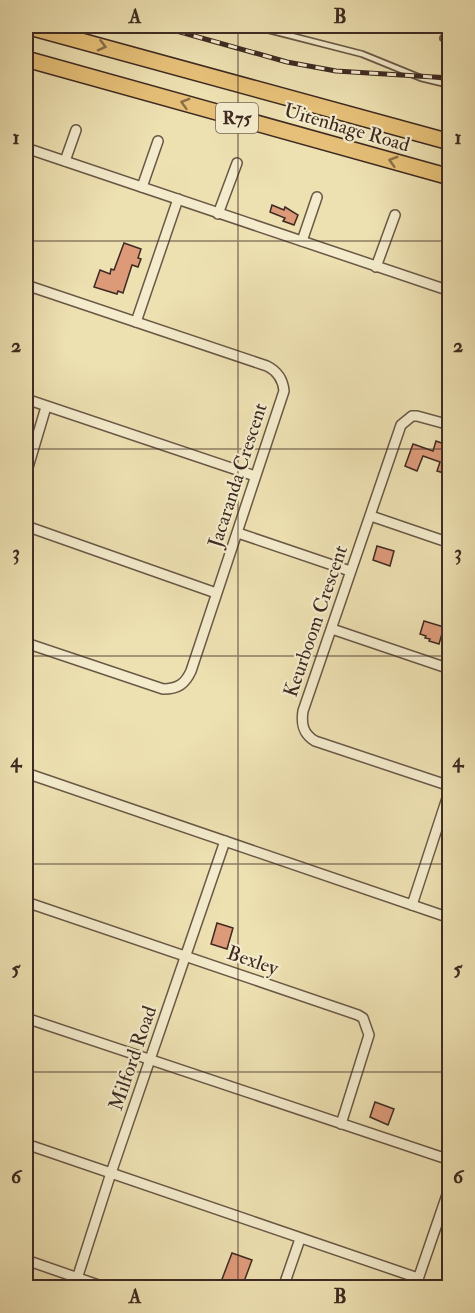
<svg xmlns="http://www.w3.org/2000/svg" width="475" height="1313" viewBox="0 0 475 1313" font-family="'IM FELL Double Pica',serif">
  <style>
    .building { fill: #dd9a79; stroke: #3e2a22; stroke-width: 1.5 }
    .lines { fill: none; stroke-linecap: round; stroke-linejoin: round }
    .service-casing { stroke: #6a5846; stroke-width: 8 }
    .minor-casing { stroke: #6a5846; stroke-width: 12 }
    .primary-casing { stroke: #3e2a22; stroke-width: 18 }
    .service { stroke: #f3ebcc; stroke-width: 4.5 }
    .minor { stroke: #f3ebcc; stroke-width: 9 }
    .primary { stroke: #e6c078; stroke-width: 15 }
    .rail-casing { stroke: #3e2a22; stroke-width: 5 }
    .rail { stroke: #f3ebcc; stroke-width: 3; stroke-dasharray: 9; stroke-linecap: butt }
    .oneway { stroke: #8a6e49 }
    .grid { fill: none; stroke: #3e2a22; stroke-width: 1.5; stroke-opacity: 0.55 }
    .labels { text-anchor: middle; stroke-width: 4.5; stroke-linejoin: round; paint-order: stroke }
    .shield { fill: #f3ebcc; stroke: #746455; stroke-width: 1.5 }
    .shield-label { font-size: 18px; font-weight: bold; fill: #3e2a22 }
    .street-label { font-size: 20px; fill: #3e2a22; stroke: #f3ebcc }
    .neatline { fill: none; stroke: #3e2a22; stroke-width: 2 }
    .grid-label { font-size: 20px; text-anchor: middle; font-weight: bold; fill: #3e2a22 }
  </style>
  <rect width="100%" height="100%" fill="#ede0b1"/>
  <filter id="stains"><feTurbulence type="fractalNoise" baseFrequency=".00333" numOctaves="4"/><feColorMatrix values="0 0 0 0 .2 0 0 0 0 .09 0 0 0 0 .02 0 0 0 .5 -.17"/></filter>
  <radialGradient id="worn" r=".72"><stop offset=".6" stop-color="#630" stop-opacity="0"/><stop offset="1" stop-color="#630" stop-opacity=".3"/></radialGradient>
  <g class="building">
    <path d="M272 205 284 210 285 207 298 215 294 225 283 221 285 218 270 212Z"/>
    <path d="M124 243 141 249 138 258 141 259 138 267 132 265 123 293 118 291 117 294 94 287 100 270 110 274 111 269 114 270Z"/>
    <path d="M436 441 450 446V467L447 474 437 471 440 462 423 456 417 471 405 466 413 444 433 451Z"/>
    <path d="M377 546 394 551 390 566 373 560Z"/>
    <path d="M424 621 444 627 439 644 429 641 430 639 425 638 426 636 420 634Z"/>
    <path d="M217 923 233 928 227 949 211 944Z"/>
    <path d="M375 1102 394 1109 388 1125 370 1117Z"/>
    <path d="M232 1253 252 1260 242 1287H219Z"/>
  </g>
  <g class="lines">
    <defs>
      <g id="service">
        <path d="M253 26 362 54 421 78 450 85"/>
        <path d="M443 38 450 40"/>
      </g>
      <g id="minor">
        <path d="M26 148 450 291"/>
        <path d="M65 161 76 130"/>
        <path d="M142 187 158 141"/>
        <path d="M218 214 237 163"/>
        <path d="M302 241 317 197"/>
        <path d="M376 267 395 215"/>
        <path d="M26 285 267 366C277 371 283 380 284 391L191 671C185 684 178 689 163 689L26 643"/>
        <path d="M136 322 178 199"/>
        <path d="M26 399 255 476"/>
        <path d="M450 425 417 416H412L401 425 303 711C301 724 303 734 315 741L450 786"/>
        <path d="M26 474 46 407"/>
        <path d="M371 516 450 543"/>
        <path d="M26 526 216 593"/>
        <path d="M238 533 350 571"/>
        <path d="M332 629 450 669"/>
        <path d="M26 773 450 918"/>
        <path d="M26 902 358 1015 363 1018 369 1035 341 1124"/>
        <path d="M412 905 450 789"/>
        <path d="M26 1018 450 1160"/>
        <path d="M26 1144 418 1278"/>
        <path d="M26 1260 107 1288"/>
        <path d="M74 1288 111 1173 225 841"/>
        <path d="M283 1288 300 1239"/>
        <path d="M415 1288 450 1186"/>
      </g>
      <g id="primary">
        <path d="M26 26 450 142"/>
        <path d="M26 59 450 177"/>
      </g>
    </defs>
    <use href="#service" class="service-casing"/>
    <use href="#minor" class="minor-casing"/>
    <use href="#primary" class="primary-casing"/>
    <use href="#service" class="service"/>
    <use href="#minor" class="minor"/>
    <use href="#primary" class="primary"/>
    <defs>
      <path id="rail" d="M159 26 287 62 336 71 450 78"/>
    </defs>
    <use href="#rail" class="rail-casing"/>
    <use href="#rail" class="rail"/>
  </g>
  <defs><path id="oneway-chevron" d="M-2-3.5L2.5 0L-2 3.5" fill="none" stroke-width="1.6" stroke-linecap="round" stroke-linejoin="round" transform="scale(1.5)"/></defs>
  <g class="oneway">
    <use href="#oneway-chevron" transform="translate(102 46) rotate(15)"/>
    <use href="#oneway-chevron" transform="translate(185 103) rotate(-164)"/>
    <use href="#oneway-chevron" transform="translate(393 161) rotate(-164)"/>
  </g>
  <path class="grid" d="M238 26V1288M26 241H450M26 449H450M26 656H450M26 864H450M26 1072H450"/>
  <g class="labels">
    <rect class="shield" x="216" y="103" width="42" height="30" rx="4.5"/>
    <g class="shield-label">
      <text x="237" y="124">R75</text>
    </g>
    <g class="street-label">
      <text transform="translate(347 127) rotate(16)" y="7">Uitenhage Road</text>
      <text transform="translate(237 475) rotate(-72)" y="7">Jacaranda Crescent</text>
      <text transform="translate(315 621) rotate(-71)" y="7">Keurboom Crescent</text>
      <text transform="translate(253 960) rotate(19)" y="7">Bexley</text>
      <text transform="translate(132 1058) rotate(-71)" y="7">Milford Road</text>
    </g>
  </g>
  <rect width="475" height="1313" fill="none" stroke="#ede0b1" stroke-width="66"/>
  <rect x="33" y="33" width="409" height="1247" class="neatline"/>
  <g class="grid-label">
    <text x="135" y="23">A</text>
    <text x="340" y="23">B</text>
    <text x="16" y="144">1</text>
    <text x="458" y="144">1</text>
    <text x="16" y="352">2</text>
    <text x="458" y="352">2</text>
    <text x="16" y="559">3</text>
    <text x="458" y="559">3</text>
    <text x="16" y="767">4</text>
    <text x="458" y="767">4</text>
    <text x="16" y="975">5</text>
    <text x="458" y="975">5</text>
    <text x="16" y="1183">6</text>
    <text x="458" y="1183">6</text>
    <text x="135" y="1303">A</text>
    <text x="340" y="1303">B</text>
  </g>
  <rect width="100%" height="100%" filter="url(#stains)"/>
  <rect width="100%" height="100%" fill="url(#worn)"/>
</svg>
